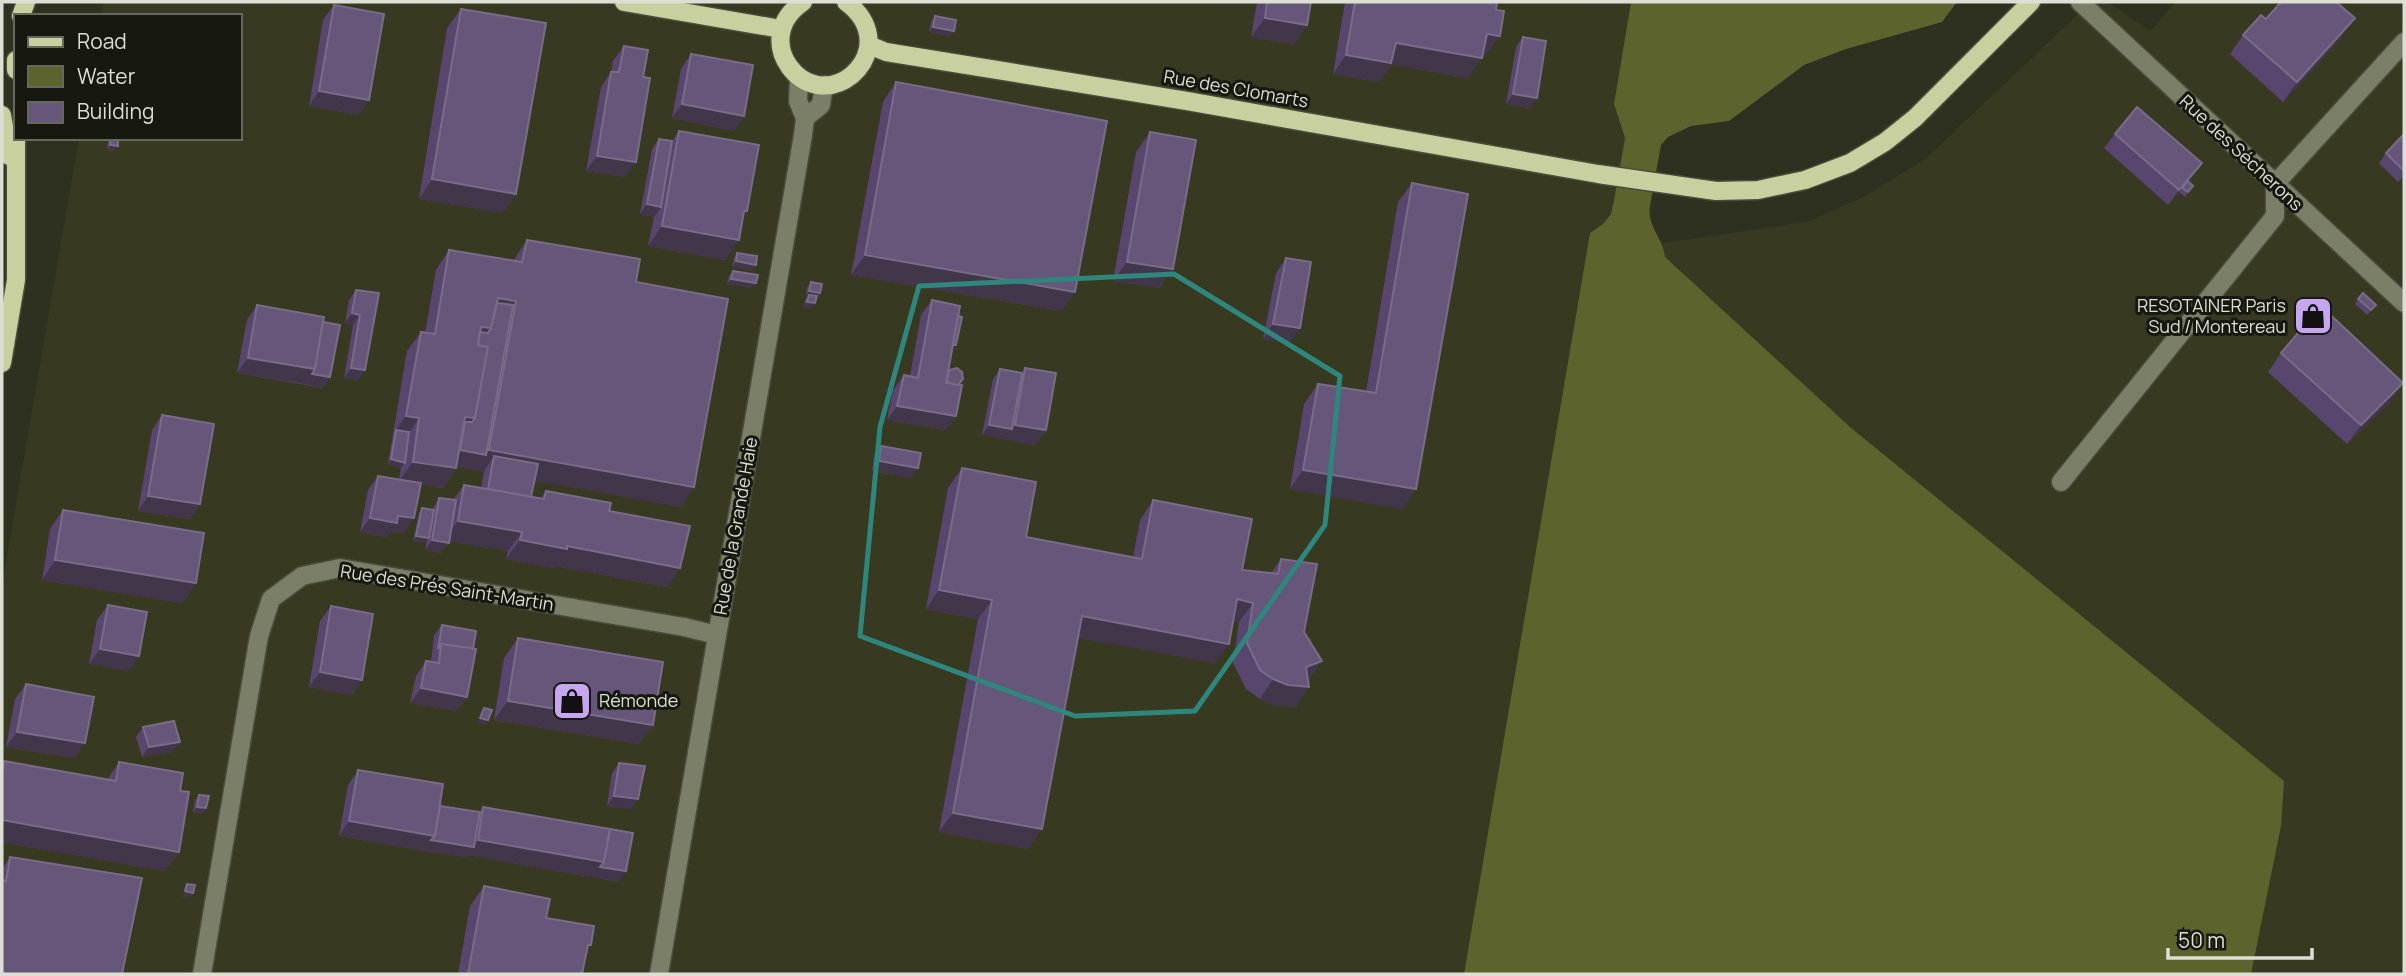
<svg xmlns="http://www.w3.org/2000/svg" width="2406" height="976" viewBox="0 0 2406 976" font-family="Manrope,sans-serif">
  <style>
    .built { fill: #373a21 }
    .water { fill: #5c632d }
    .lines { fill: none; stroke-linecap: round; stroke-linejoin: round }
    .minor-casing { stroke: #4a4d3c; stroke-width: 21 }
    .major-casing { stroke: #4a4d3c; stroke-width: 21 }
    .minor { stroke: #7b7f68; stroke-width: 18 }
    .major { stroke: #c8d09f; stroke-width: 18 }
    .wall { fill: #58466f }
    .shaded-wall { fill: #41364a }
    .building { fill: #66567a; stroke: #796c88; stroke-width: 2 }
    .marked { fill: none; stroke: #2e867d; stroke-width: 5; stroke-linejoin: round }
    .labels { text-anchor: middle; stroke-width: 6; stroke-linejoin: round; paint-order: stroke }
    .street-label { font-size: 18px; fill: #dddfd4; stroke: #171810 }
    .poi-label { font-size: 18px; fill: #dddfd4; stroke: #171810; text-anchor: end }
  </style>
  <rect width="100%" height="100%" fill="#2e311f"/>
  <path class="built" d="M103 2H1631L1614 104 1625 137 1614 199 1650 206 1649 215 1653 231 1663 243 1808 222 1865 196 1924 160 2091 2H2108L2150 31 2176 2H2404V974H2V585L79 138H240V16H101Z"/>
  <path class="water" d="M1631 2H1957L1942 22 1846 49 1804 65 1729 121 1691 126 1668 137 1661 145 1650 206C1647 227 1663 237 1665 257L1850 427 2284 781 2281 826 2251 974H1464L1590 233 1603 224 1611 214 1614 200 1625 138 1614 104Z"/>
  <g class="lines">
    <defs>
      <g id="minor">
        <path d="M2080 2 2404 303"/>
        <path d="M805 118 821 105 824 85"/>
        <path d="M2061 482 2275 216V184L2404 42"/>
        <path d="M202 974 259 636 271 599 302 576 340 568 684 627 717 635"/>
        <path d="M659 974 803 135 805 118 798 101 799 78"/>
      </g>
      <g id="major">
        <path d="M624 2 781 29"/>
        <path d="M803 2C748 39 805 113 852 75 860 68 866 59 868 48 871 29 861 13 846 2"/>
        <path d="M21 16 26 2"/>
        <path d="M869 45 886 52 1187 101 1598 174 1716 191 1758 190 1805 180 1850 163 1885 142 1915 118 2031 2"/>
        <path d="M16 60V70"/>
        <path d="M2 115 9 156"/>
        <path d="M2 363 16 280V138"/>
      </g>
    </defs>
    <use href="#minor" class="minor-casing"/>
    <use href="#major" class="major-casing"/>
    <use href="#minor" class="minor"/>
    <use href="#major" class="major"/>
  </g>
  <g class="wall">
    <path d="M1257 2H1311L1307 25 1294 44 1251 37Z"/>
    <path d="M1345 2H1497L1486 55H1483L1468 78 1391 64 1378 82 1333 74Z"/>
    <path d="M334 5 359 115 309 106 323 20Z"/>
    <path d="M461 9 503 213 419 199 447 28Z"/>
    <path d="M935 16 951 36 929 32 931 22Z"/>
    <path d="M2266 19 2341 38 2283 102 2230 54 2243 35Z"/>
    <path d="M1523 37 1530 108 1506 104 1516 47Z"/>
    <path d="M624 46 643 77 625 177 586 171 601 87 611 72 613 61Z"/>
    <path d="M691 54 744 116 734 131 672 118 681 69Z"/>
    <path d="M896 82 1062 311 851 275 883 102Z"/>
    <path d="M679 131 743 216 725 260 648 246 654 217 640 214 652 149 659 139 672 141Z"/>
    <path d="M1150 132 1160 288 1113 281 1136 152Z"/>
    <path d="M2115 134 2202 163 2188 182 2193 186 2185 197 2179 192 2168 205 2104 148Z"/>
    <path d="M2404 134V176L2398 182 2379 163 2386 153Z"/>
    <path d="M111 138 114 151 107 150 108 142Z"/>
    <path d="M1412 183 1403 509 1290 489 1304 404 1318 384 1366 392 1398 202Z"/>
    <path d="M527 240 636 282 694 487 681 507 535 480 531 497 541 498 546 491 609 511 680 568 667 587 555 566 553 568 506 559 508 551 449 541 441 553 425 550 426 543 413 541 419 513 422 508 432 510 439 498 453 500 464 485 481 488 484 471 476 470 457 467 443 488 421 484 404 533 391 531 386 537 360 532 368 490 378 476 399 479 401 468 388 464 407 351 421 332 425 333 436 270 449 250 513 261Z"/>
    <path d="M737 253 756 265 752 270 732 267 734 258Z"/>
    <path d="M1286 258 1300 328 1289 343 1263 339 1276 273Z"/>
    <path d="M733 271 752 288 727 284 729 276Z"/>
    <path d="M811 282 816 298 815 303 812 308 804 307 805 300 807 297 806 296 807 288Z"/>
    <path d="M356 290 379 293 365 370 358 380 344 378 353 325 345 323 349 300Z"/>
    <path d="M2358 299 2376 305 2367 315 2355 304Z"/>
    <path d="M932 300 952 350 949 370 959 385 956 416 946 430 887 420 893 390 904 375 910 376 921 315Z"/>
    <path d="M257 305 323 323 330 377 323 388 237 373 247 320Z"/>
    <path d="M2281 353 2390 402 2347 444 2268 372Z"/>
    <path d="M1025 368 1046 430 1035 445 982 435 993 379 1000 369 1022 373Z"/>
    <path d="M162 415 200 504 190 519 138 511 152 430Z"/>
    <path d="M881 446 911 478 872 471 874 456Z"/>
    <path d="M962 468 1026 537 1133 557 1140 520 1153 500 1242 570 1271 573 1281 559 1304 632 1308 681 1296 707 1274 705 1260 699 1246 689 1233 663 1239 622 1233 621 1215 663 1078 637 1028 849 939 832 978 619 926 609 948 488Z"/>
    <path d="M63 510 196 583 182 603 42 580 50 529Z"/>
    <path d="M108 605 139 656 129 671 89 664 97 620Z"/>
    <path d="M331 606 362 680 352 695 309 687 320 621Z"/>
    <path d="M442 625 473 649 467 697 457 711 410 703 416 676 426 661 431 662 434 635Z"/>
    <path d="M518 638 653 725 639 744 494 720 504 658Z"/>
    <path d="M26 684 75 758 6 747 15 699Z"/>
    <path d="M143 727 173 752 142 757 136 737Z"/>
    <path d="M4 761 107 780 119 762 165 871 2 842V765Z"/>
    <path d="M619 763 638 799 631 809 607 806 612 773Z"/>
    <path d="M358 770 440 806 480 812 483 807 619 882 468 855 467 857 424 851 339 836 348 785Z"/>
    <path d="M199 795 203 814 193 812 195 800Z"/>
    <path d="M10 857 2 974V869Z"/>
    <path d="M484 886 546 918 587 951 582 974H458L470 906Z"/>
  </g>
  <g class="shaded-wall">
    <path d="M1265 18 1307 25 1294 44 1251 37Z"/>
    <path d="M2355 18 2341 38 2283 102 2297 82Z"/>
    <path d="M933 27 954 31 951 36 929 32Z"/>
    <path d="M1487 34 1500 36 1486 55 1474 53Z"/>
    <path d="M1396 43 1482 58 1468 78 1391 64 1378 82 1333 74 1346 55Z"/>
    <path d="M319 91 369 100 359 115 309 106Z"/>
    <path d="M1513 94 1537 98 1530 108 1506 104Z"/>
    <path d="M682 104 744 116 734 131 672 118Z"/>
    <path d="M110 145 118 146 114 151 107 150Z"/>
    <path d="M597 156 636 162 625 177 586 171Z"/>
    <path d="M2202 163 2192 178 2168 205 2179 190Z"/>
    <path d="M432 179 516 194 503 213 419 199Z"/>
    <path d="M647 204 661 207 654 217 640 214Z"/>
    <path d="M662 226 739 240 725 260 648 246Z"/>
    <path d="M865 255 1075 292 1062 311 851 275Z"/>
    <path d="M736 261 756 265 752 270 732 267Z"/>
    <path d="M1127 262 1173 269 1160 288 1113 281Z"/>
    <path d="M731 279 756 283 752 288 727 284Z"/>
    <path d="M809 291 820 293 816 298 809 295 807 297 806 296Z"/>
    <path d="M498 298 516 301 503 320 491 318Z"/>
    <path d="M807 302 815 303 812 308 804 307Z"/>
    <path d="M352 313 360 315 353 325 345 323Z"/>
    <path d="M1273 324 1300 328 1289 343 1263 339Z"/>
    <path d="M481 327 491 328 477 348Z"/>
    <path d="M248 358 315 369 305 384 237 373Z"/>
    <path d="M351 368 365 370 358 380 344 378Z"/>
    <path d="M312 374 330 377 323 388 305 384Z"/>
    <path d="M2403 383 2390 402 2347 444 2361 425Z"/>
    <path d="M897 406 956 416 946 430 887 420Z"/>
    <path d="M406 416 419 418 406 437 396 430Z"/>
    <path d="M465 417 475 418 462 437Z"/>
    <path d="M989 425 1012 429 1015 425 1046 430 1035 445 982 435Z"/>
    <path d="M457 450 486 455 476 470 447 465Z"/>
    <path d="M489 450 694 487 681 507 492 473 494 456 484 471 476 470Z"/>
    <path d="M391 459 405 463 401 468 388 464Z"/>
    <path d="M879 461 918 468 911 478 872 471Z"/>
    <path d="M413 462 456 468 443 488 399 481Z"/>
    <path d="M1303 470 1416 489 1403 509 1290 489Z"/>
    <path d="M148 496 200 504 190 519 138 511Z"/>
    <path d="M398 516 414 518 404 533 391 531 386 537 360 532 370 518Z"/>
    <path d="M458 521 522 532 508 551 444 540Z"/>
    <path d="M416 536 429 538 426 543 413 541Z"/>
    <path d="M432 540 449 543 441 553 425 550Z"/>
    <path d="M520 540 567 546 680 568 667 587 555 566 553 568 506 559Z"/>
    <path d="M55 560 196 583 182 603 42 580Z"/>
    <path d="M939 590 992 600 978 619 926 609Z"/>
    <path d="M1237 599 1253 603 1239 622 1223 618Z"/>
    <path d="M1082 616 1229 644 1215 663 1068 636Z"/>
    <path d="M100 649 139 656 129 671 89 664Z"/>
    <path d="M1322 661 1308 681 1309 687 1296 707 1274 705 1260 699 1273 679Z"/>
    <path d="M320 672 362 680 352 695 309 687Z"/>
    <path d="M421 688 467 697 457 711 410 703Z"/>
    <path d="M508 701 653 725 639 744 494 720Z"/>
    <path d="M480 718 488 720 485 725 476 723Z"/>
    <path d="M17 732 85 743 75 758 6 747Z"/>
    <path d="M180 742 173 752 142 757 149 747Z"/>
    <path d="M614 796 638 799 631 809 607 806Z"/>
    <path d="M197 807 206 808 203 814 193 812Z"/>
    <path d="M953 813 1042 829 1028 849 939 832Z"/>
    <path d="M2 820 179 852 165 871 2 842Z"/>
    <path d="M349 821 435 836 473 847 478 840 604 862 626 871 619 882 468 855 467 857 424 851 339 836Z"/>
    <path d="M185 891 193 893 190 898 182 897Z"/>
  </g>
  <g class="building">
    <path d="M1267 2H1311L1307 25 1265 18Z"/>
    <path d="M1355 2H1497L1496 10 1504 11 1500 36 1487 34 1482 58 1396 43 1391 63 1346 55Z"/>
    <path d="M2281 2H2336L2355 18 2297 82 2243 35 2261 15 2266 19Z"/>
    <path d="M334 5 384 14 369 100 319 91Z"/>
    <path d="M461 9 546 23 516 194 432 179Z"/>
    <path d="M935 16 956 20 954 31 933 27Z"/>
    <path d="M1523 37 1546 41 1537 98 1513 94Z"/>
    <path d="M624 46 648 50 643 77 650 78 636 162 597 156 611 72H619Z"/>
    <path d="M691 54 753 65 744 116 682 104Z"/>
    <path d="M896 82 1107 121 1075 292 865 255Z"/>
    <path d="M2137 107 2202 163 2179 190 2115 134Z"/>
    <path d="M679 131 759 145 747 211H744L739 240 662 226Z"/>
    <path d="M1150 132 1196 140 1173 269 1127 262Z"/>
    <path d="M2404 134V171L2386 153Z"/>
    <path d="M111 138H118V146L110 145Z"/>
    <path d="M659 139 672 141 661 207 647 204Z"/>
    <path d="M2188 181 2193 186 2188 192 2182 188Z"/>
    <path d="M1412 183 1468 194 1416 489 1303 470 1318 384 1376 393Z"/>
    <path d="M527 240 640 259 636 282 728 299 694 487 489 450 516 301 498 298 491 328 481 327 478 345 488 347 475 418 465 417 456 468 413 462 419 418 406 416 421 332 435 334 449 250 522 262Z"/>
    <path d="M737 253 757 256 756 265 736 261Z"/>
    <path d="M1286 258 1311 262 1300 328 1273 324Z"/>
    <path d="M733 271 758 275 756 283 731 279Z"/>
    <path d="M811 282 822 284 820 293 809 291Z"/>
    <path d="M356 290 379 293 365 370 351 368 360 315 352 313Z"/>
    <path d="M2363 293 2376 305 2371 310 2358 299Z"/>
    <path d="M809 295 817 296 815 303 807 302Z"/>
    <path d="M932 300 960 306 946 383 962 385 956 416 897 406 904 375 918 378Z"/>
    <path d="M497 303 513 305 486 455 460 450 465 422H472L475 418 488 347 478 345 480 332 488 333 491 328Z"/>
    <path d="M257 305 324 317 315 369 248 358Z"/>
    <path d="M2321 306 2403 383 2361 425 2281 353Z"/>
    <path d="M958 316 962 317 956 345H953Z"/>
    <path d="M323 322 340 325 330 377 312 374 315 369Z"/>
    <path d="M957 368 962 372 963 379 958 385 948 383 947 379 949 370Z"/>
    <path d="M1025 368 1056 373 1046 430 1015 425Z"/>
    <path d="M1000 369 1022 373 1012 429 989 425Z"/>
    <path d="M162 415 214 424 200 504 148 496Z"/>
    <path d="M396 430 409 432 405 463 391 459Z"/>
    <path d="M881 446 921 453 918 468 879 461Z"/>
    <path d="M494 456 538 464 531 497 488 489Z"/>
    <path d="M962 468 1036 482 1026 537 1142 559 1153 500 1252 519 1242 570 1278 574 1281 559 1317 564 1304 632 1322 661 1306 667 1309 687 1288 685 1273 679 1260 670 1247 643 1253 603 1237 599 1229 644 1082 616 1042 829 953 813 992 600 939 590Z"/>
    <path d="M378 476 421 483 414 518 398 516 397 523 370 518Z"/>
    <path d="M464 485 544 499 546 491 611 503 609 511 690 526 680 568 567 546V549L520 540 522 532 458 521Z"/>
    <path d="M439 498 456 500 449 543 432 540Z"/>
    <path d="M422 508 434 510 429 538 416 536Z"/>
    <path d="M63 510 204 533 196 583 55 560Z"/>
    <path d="M108 605 147 612 139 656 100 649Z"/>
    <path d="M331 606 373 614 362 680 320 672Z"/>
    <path d="M442 625 476 631 473 649 441 644 438 649Z"/>
    <path d="M518 638 663 662 653 725 508 701Z"/>
    <path d="M441 644 476 649 467 697 421 688 426 661 439 663Z"/>
    <path d="M26 684 94 697 85 743 17 732Z"/>
    <path d="M484 708 492 710 488 720 480 718Z"/>
    <path d="M174 721 180 742 149 747 143 727Z"/>
    <path d="M4 761 116 781 119 762 183 773 180 791 189 792 179 852 2 820V775Z"/>
    <path d="M619 763 645 766 638 799 614 796Z"/>
    <path d="M358 770 443 784 435 836 349 821Z"/>
    <path d="M199 795 209 796 206 808 197 807Z"/>
    <path d="M440 806 480 812 474 847 431 840 435 836Z"/>
    <path d="M483 807 610 829 604 862 478 840Z"/>
    <path d="M610 829 633 833 626 871 600 867 604 862Z"/>
    <path d="M10 857 142 878 122 974H2V880L6 881Z"/>
    <path d="M187 884 195 885 193 893 185 891Z"/>
    <path d="M484 886 550 899 546 918 594 926 591 945H588L582 974H468Z"/>
  </g>
  <path class="marked" d="M1174 274 1340 376 1325 525 1195 711 1075 716 860 636 880 427 919 286Z"/>
  <defs>
    <symbol id="shop-square" viewBox="-11 -11 22 22"><rect x="-9" y="-9" width="18" height="18" rx="4" fill="#c6a6f0" stroke="#171810"/><path d="M-5-2.5h2.3a2.7 3.5 0 0 1 5.4 0H5L5.5 6h-11ZM-1.5-2.5h3a1.5 2.3 0 0 0-3 0Z" fill="#111"/></symbol>
  </defs>
  <g fill-rule="evenodd">
    <use href="#shop-square" x="2291" y="294" width="44" height="44"/>
    <use href="#shop-square" x="550" y="679" width="44" height="44"/>
  </g>
  <g class="labels">
    <g class="street-label">
      <text transform="translate(1236 89) rotate(10)" y="6">Rue des Clomarts</text>
      <text transform="translate(2241 153) rotate(43)" y="6">Rue des Sécherons</text>
      <text transform="translate(736 526) rotate(-80)" y="6">Rue de la Grande Haie</text>
      <text transform="translate(447 588) rotate(9)" y="6">Rue des Prés Saint-Martin</text>
    </g>
    <g class="poi-label">
      <text x="2286" y="312">RESOTAINER Paris<tspan x="2286" dy="21">Sud / Montereau</tspan></text>
      <text x="599" y="707" text-anchor="start">Rémonde</text>
    </g>
  </g>
  <rect width="2406" height="976" fill="none" stroke="#dddfd4" stroke-width="7"/>
  <rect x="14" y="14" width="228" height="126" fill="#171810" stroke="#66685e" stroke-width="2"/>
  <rect x="28" y="37" width="35" height="10" fill="#c8d09f" stroke="#66685e" stroke-width="2"/>
  <text x="77" y="49" font-size="21" fill="#dddfd4">Road</text>
  <rect x="28" y="66" width="35" height="21" fill="#5c632d" stroke="#66685e" stroke-width="2"/>
  <text x="77" y="84" font-size="21" fill="#dddfd4">Water</text>
  <rect x="28" y="102" width="35" height="21" fill="#66567a" stroke="#66685e" stroke-width="2"/>
  <text x="77" y="119" font-size="21" fill="#dddfd4">Building</text>
  <path d="M2168 948v10h144v-10" fill="none" stroke="#dddfd4" stroke-width="3.5"/>
  <text x="2178" y="948" font-size="21" fill="#dddfd4" stroke="#171810" stroke-width="5" paint-order="stroke">50 m</text>
</svg>
